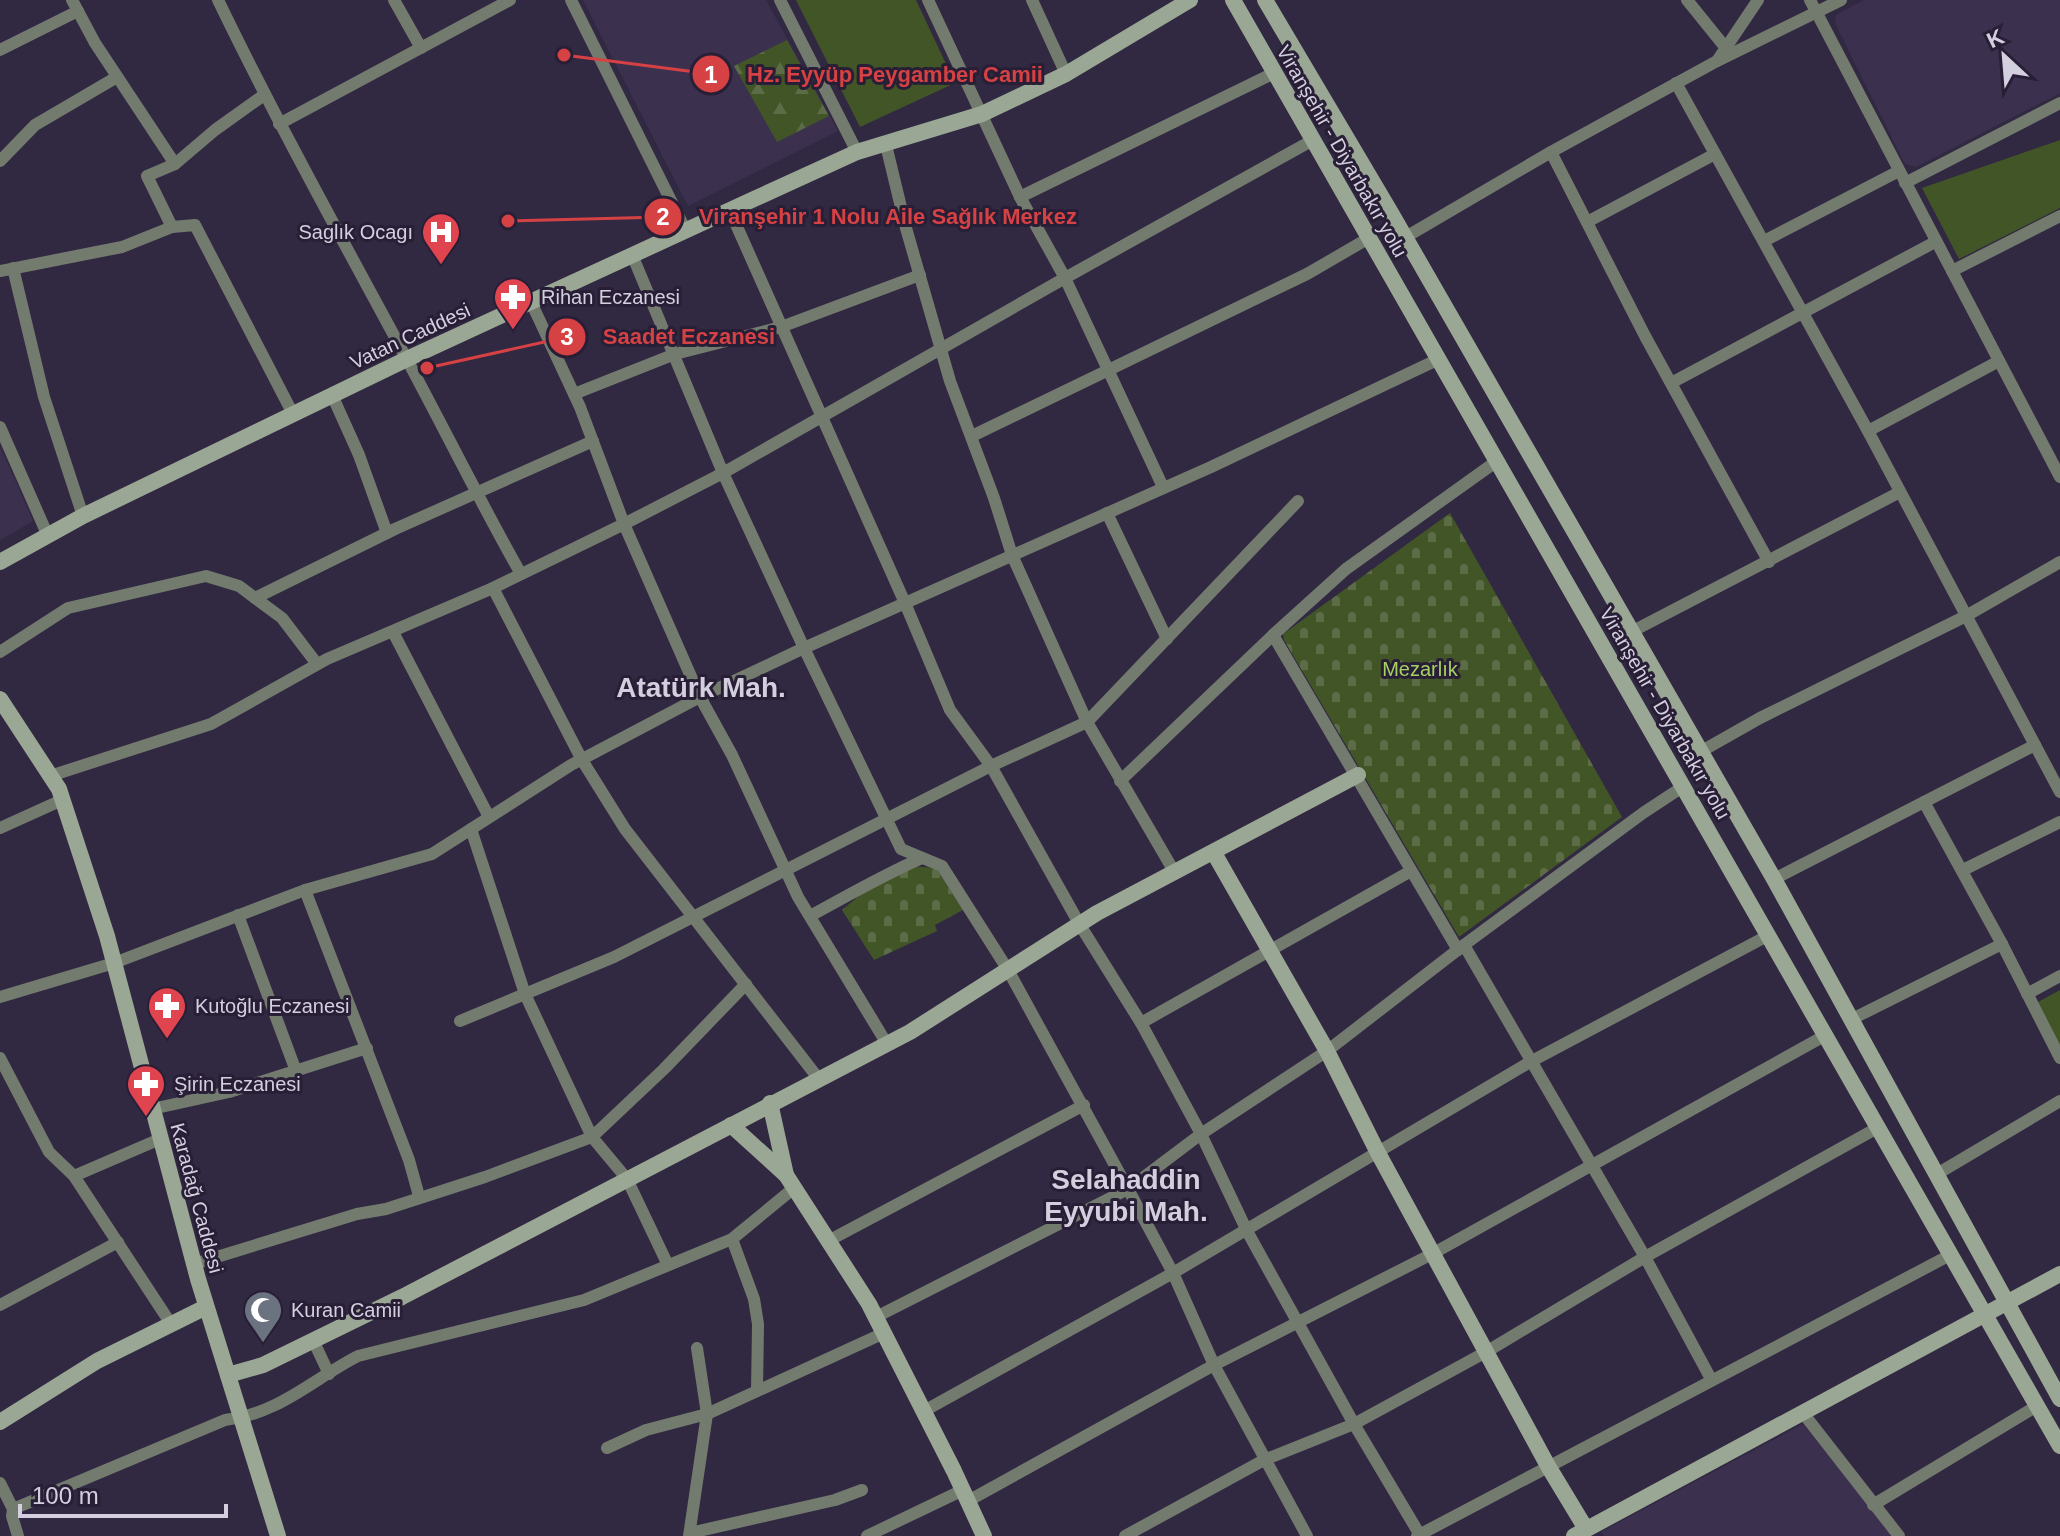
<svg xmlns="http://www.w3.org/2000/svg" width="2060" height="1536" viewBox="0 0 2060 1536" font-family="Helvetica,sans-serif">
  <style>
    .built { fill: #3c304f }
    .forest { fill: url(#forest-firs) }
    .cemetery { fill: url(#cemetery-stones) }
    .park { fill: #425527 }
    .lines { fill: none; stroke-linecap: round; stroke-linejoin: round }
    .street { stroke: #737b6f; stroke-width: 12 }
    .secondary { stroke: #9aa794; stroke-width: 16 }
    .labels { text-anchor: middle; stroke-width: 6; stroke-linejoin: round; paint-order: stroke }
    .street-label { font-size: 20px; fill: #d4cfdf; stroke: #281f37 }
    .poi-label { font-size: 20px; fill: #d4cfdf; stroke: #281f37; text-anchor: start }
    .park-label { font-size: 20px; fill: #a5d062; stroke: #281f37 }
    .district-label { font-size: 28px; font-weight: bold; fill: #d4cfdf; stroke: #281f37 }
    .leader { fill: none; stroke: #d64143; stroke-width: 3 }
    .callout-dot { fill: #d64143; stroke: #281f37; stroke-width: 3 }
    .mark-label { font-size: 24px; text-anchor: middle; font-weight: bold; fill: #fff }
    .callout-label { font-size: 22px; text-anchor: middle; font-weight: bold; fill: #d64143; stroke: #281f37; stroke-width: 6; stroke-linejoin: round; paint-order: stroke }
  </style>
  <defs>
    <pattern id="forest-firs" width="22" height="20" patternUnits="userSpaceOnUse" patternTransform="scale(2)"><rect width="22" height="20" fill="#425527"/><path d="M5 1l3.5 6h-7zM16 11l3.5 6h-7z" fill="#5c6c46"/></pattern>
    <pattern id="cemetery-stones" width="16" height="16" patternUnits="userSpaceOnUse" patternTransform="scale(2)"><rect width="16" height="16" fill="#425527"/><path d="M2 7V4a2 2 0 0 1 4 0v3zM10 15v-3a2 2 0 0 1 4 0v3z" fill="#5c6c46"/></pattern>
  </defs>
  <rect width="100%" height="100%" fill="#312841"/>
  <g class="built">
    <path d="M583 0H766L838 131 688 206Z"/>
    <path d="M1864 0H2060V93L1916 167 1905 164 1835 23 1836 15Z"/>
    <path d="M0 446 33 521 0 540Z"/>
    <path d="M1803 1424 1895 1536H1604L1601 1532Z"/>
  </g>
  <path class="forest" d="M787 40 829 116 777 142 734 66Z"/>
  <g class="cemetery">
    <path d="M1450 513 1622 817 1459 937 1284 640 1283 634Z"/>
    <path d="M909 866 936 868 963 910 935 925 937 931 874 960 842 910 878 880Z"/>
  </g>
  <g class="park">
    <path d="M796 0H916L955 83 860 127Z"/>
    <path d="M2060 140V208L1959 259 1922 188Z"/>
    <path d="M2060 990V1047L2038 1002Z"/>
  </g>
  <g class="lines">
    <g class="street">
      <path d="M72 0 95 43 175 164"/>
      <path d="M218 0C276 120 341 237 404 354 444 428 480 502 521 574"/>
      <path d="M394 0 421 48"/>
      <path d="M571 0 686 231"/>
      <path d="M780 0 857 152"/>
      <path d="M928 0 1020 197 1065 278 1163 487"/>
      <path d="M1032 0 1066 74"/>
      <path d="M1687 0 1725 47"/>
      <path d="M1810 0 2060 477"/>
      <path d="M0 50 78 11"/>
      <path d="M1717 61 1758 0"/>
      <path d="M1676 83 1868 431 2060 792"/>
      <path d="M279 124 510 0"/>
      <path d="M886 145 906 228 950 381 994 498 1012 555 1087 722 1175 873"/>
      <path d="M1551 152 1645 336 1769 562"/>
      <path d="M0 161 35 125 117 77"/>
      <path d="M1905 183 2060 103"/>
      <path d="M1020 197 1274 73"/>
      <path d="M730 211 905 603 950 710 991 766 1080 925 1141 1023 1201 1134 1247 1231 1354 1424 1420 1535"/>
      <path d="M1587 222 1715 154"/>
      <path d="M172 227 147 176 175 164 215 130 264 95"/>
      <path d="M1404 238 1551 152 1717 61 1841 0"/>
      <path d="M1764 241 1899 171"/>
      <path d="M633 257 723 473 804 648 901 849 942 866 1008 970 1128 1189 1173 1273 1214 1365 1307 1536"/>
      <path d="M13 268 44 397 83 516"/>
      <path d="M0 271 122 247 172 227 195 225 293 414"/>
      <path d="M1952 271 2060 216"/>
      <path d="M531 302 580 407 624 524 700 697 732 755 798 897 887 1044"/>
      <path d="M1673 382 1935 242"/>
      <path d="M574 394 675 354 781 327 920 275"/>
      <path d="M332 395 359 455 387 533"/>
      <path d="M0 427 48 536"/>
      <path d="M1868 431 1999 361"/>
      <path d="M972 436 1307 274 1369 238"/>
      <path d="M1107 513 1167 639"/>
      <path d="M493 588 582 760 625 829 818 1078"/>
      <path d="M255 598 395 529 593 441"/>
      <path d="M393 632 489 817"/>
      <path d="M1631 632 1900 492"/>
      <path d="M1273 635 1458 950"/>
      <path d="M0 652 68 608 206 576 239 586 282 618 317 664"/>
      <path d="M1700 752 1760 718 1966 616 2060 562"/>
      <path d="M50 776 211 724 327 659 493 588 624 524 723 473 1065 278 1313 140"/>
      <path d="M1120 781 1273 635 1346 569 1497 461"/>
      <path d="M1924 802 2002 944 2060 1058"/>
      <path d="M0 828 62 800"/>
      <path d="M471 829 525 994 592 1137 627 1179 667 1263"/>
      <path d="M1963 870 2060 822"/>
      <path d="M1774 879 2035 745"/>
      <path d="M305 890 409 1160 419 1196"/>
      <path d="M238 915 296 1071"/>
      <path d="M810 916C847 896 883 875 922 858"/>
      <path d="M1464 945 1645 1257 1711 1379"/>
      <path d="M2027 994 2060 976"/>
      <path d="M0 997 114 963 305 890 432 854 571 765 700 697 804 648 1211 467 1439 359"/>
      <path d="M1852 1019 2002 944"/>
      <path d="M460 1021 614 957 991 766 1087 722 1298 501"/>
      <path d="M1141 1023 1411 871"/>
      <path d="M0 1058 49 1152 74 1176 171 1324"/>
      <path d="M152 1109 229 1092 367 1048"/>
      <path d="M1937 1174 2060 1101"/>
      <path d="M74 1176 160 1139"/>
      <path d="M732 1239 754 1299 758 1324 757 1391"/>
      <path d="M828 1241 1084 1105"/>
      <path d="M194 1264 357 1214 386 1209 485 1177 592 1137 664 1069 746 984"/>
      <path d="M0 1305 118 1242"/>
      <path d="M876 1317 1128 1189 1201 1134 1327 1051 1464 945 1643 813 1684 786"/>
      <path d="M313 1340 329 1374"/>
      <path d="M924 1411 1173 1273 1530 1062 1769 935"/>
      <path d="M1803 1413 1899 1536"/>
      <path d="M607 1448 646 1430 707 1414 884 1333"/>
      <path d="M0 1483 13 1509 12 1516 18 1536"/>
      <path d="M968 1501 1214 1365 1432 1254 1826 1035"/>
      <path d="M1873 1505 2037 1406"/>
      <path d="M13 1509 225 1420C279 1414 313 1379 358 1356L584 1300 732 1239 794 1188"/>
      <path d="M690 1533 835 1500 862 1490"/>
      <path d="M689 1536 707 1414 697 1348"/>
      <path d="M867 1536 963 1490"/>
      <path d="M1125 1536 1264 1460 1354 1424 1486 1352 1645 1257 1879 1127"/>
      <path d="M1417 1536 1952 1254"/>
    </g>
    <g class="secondary">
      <path d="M1233 0 2060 1446"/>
      <path d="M1265 0 1390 211 1774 879 2060 1399"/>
      <path d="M0 562 83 516 407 359 754 199 857 152 982 114 1066 74 1190 0"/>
      <path d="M0 699 59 789 107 936 198 1279 278 1536"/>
      <path d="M1214 853 1327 1051 1377 1151 1548 1466 1586 1529"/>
      <path d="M770 1103 786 1175"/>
      <path d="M731 1125 786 1175 869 1304 954 1471 984 1536"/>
      <path d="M228 1375 263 1365 402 1297 910 1032 1097 913 1358 775"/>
      <path d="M0 1422 97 1361 206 1307"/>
      <path d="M1574 1536 2060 1274"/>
    </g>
  </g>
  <defs>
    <symbol id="hospital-pin" viewBox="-11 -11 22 30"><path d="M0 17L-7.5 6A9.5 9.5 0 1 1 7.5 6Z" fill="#e0444e" stroke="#281f37"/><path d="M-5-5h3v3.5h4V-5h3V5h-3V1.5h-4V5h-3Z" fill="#fff"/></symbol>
    <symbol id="pharmacy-pin" viewBox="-11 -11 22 30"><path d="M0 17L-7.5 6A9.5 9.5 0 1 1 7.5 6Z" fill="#e0444e" stroke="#281f37"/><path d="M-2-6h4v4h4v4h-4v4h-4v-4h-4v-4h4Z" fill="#fff"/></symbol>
    <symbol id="mosque-pin" viewBox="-11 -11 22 30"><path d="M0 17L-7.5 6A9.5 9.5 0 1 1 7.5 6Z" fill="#6b7280" stroke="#281f37"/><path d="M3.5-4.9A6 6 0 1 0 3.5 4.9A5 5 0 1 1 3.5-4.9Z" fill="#fff"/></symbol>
  </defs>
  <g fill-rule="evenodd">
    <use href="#hospital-pin" x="419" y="210" width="44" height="60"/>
    <use href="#pharmacy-pin" x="491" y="275" width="44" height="60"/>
    <use href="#pharmacy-pin" x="145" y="984" width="44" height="60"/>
    <use href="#pharmacy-pin" x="124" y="1062" width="44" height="60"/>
    <use href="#mosque-pin" x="241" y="1288" width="44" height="60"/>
  </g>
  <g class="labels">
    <g class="street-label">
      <text transform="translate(1342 151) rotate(60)" y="7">Viranşehir - Diyarbakır yolu</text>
      <text transform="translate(410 336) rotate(-25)" y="7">Vatan Caddesi</text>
      <text transform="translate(1665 713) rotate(60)" y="7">Viranşehir - Diyarbakır yolu</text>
      <text transform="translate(197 1198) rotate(75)" y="7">Karadağ Caddesi</text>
    </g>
    <g class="poi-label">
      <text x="413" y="239" text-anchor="end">Saglık Ocagı</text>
      <text x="541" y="304">Rihan Eczanesi</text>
      <text x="195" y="1013">Kutoğlu Eczanesi</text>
      <text x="174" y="1091">Şirin Eczanesi</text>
      <text x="291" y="1317">Kuran Camii</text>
    </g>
    <g class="park-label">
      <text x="1420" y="676">Mezarlık</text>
    </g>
    <g class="district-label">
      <text x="701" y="697">Atatürk Mah.</text>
      <text x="1126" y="1189">Selahaddin<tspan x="1126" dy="32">Eyyubi Mah.</tspan></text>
    </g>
  </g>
  <path class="leader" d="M564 55L711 74M508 221L663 217M427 368L567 337"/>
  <g class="callout-dot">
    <circle cx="564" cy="55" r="8"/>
    <circle cx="508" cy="221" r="8"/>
    <circle cx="427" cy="368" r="8"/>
    <circle cx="711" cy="74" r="20"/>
    <circle cx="663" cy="217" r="20"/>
    <circle cx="567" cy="337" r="20"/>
  </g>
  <g class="mark-label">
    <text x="711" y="83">1</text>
    <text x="663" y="225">2</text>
    <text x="567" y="345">3</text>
  </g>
  <g class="callout-label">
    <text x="895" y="82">Hz. Eyyüp Peygamber Camii</text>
    <text x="888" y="224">Viranşehir 1 Nolu Aile Sağlık Merkez</text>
    <text x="689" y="344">Saadet Eczanesi</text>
  </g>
  <g transform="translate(2004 56) rotate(334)" stroke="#281f37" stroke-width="6" paint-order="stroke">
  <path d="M0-6L14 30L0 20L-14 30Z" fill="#d4cfdf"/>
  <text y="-12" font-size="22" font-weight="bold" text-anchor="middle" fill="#d4cfdf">K</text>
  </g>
  <path d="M20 1504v12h206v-12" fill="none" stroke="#d4cfdf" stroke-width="4"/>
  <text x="32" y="1504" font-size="24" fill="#d4cfdf" stroke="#281f37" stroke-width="6" paint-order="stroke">100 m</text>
</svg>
